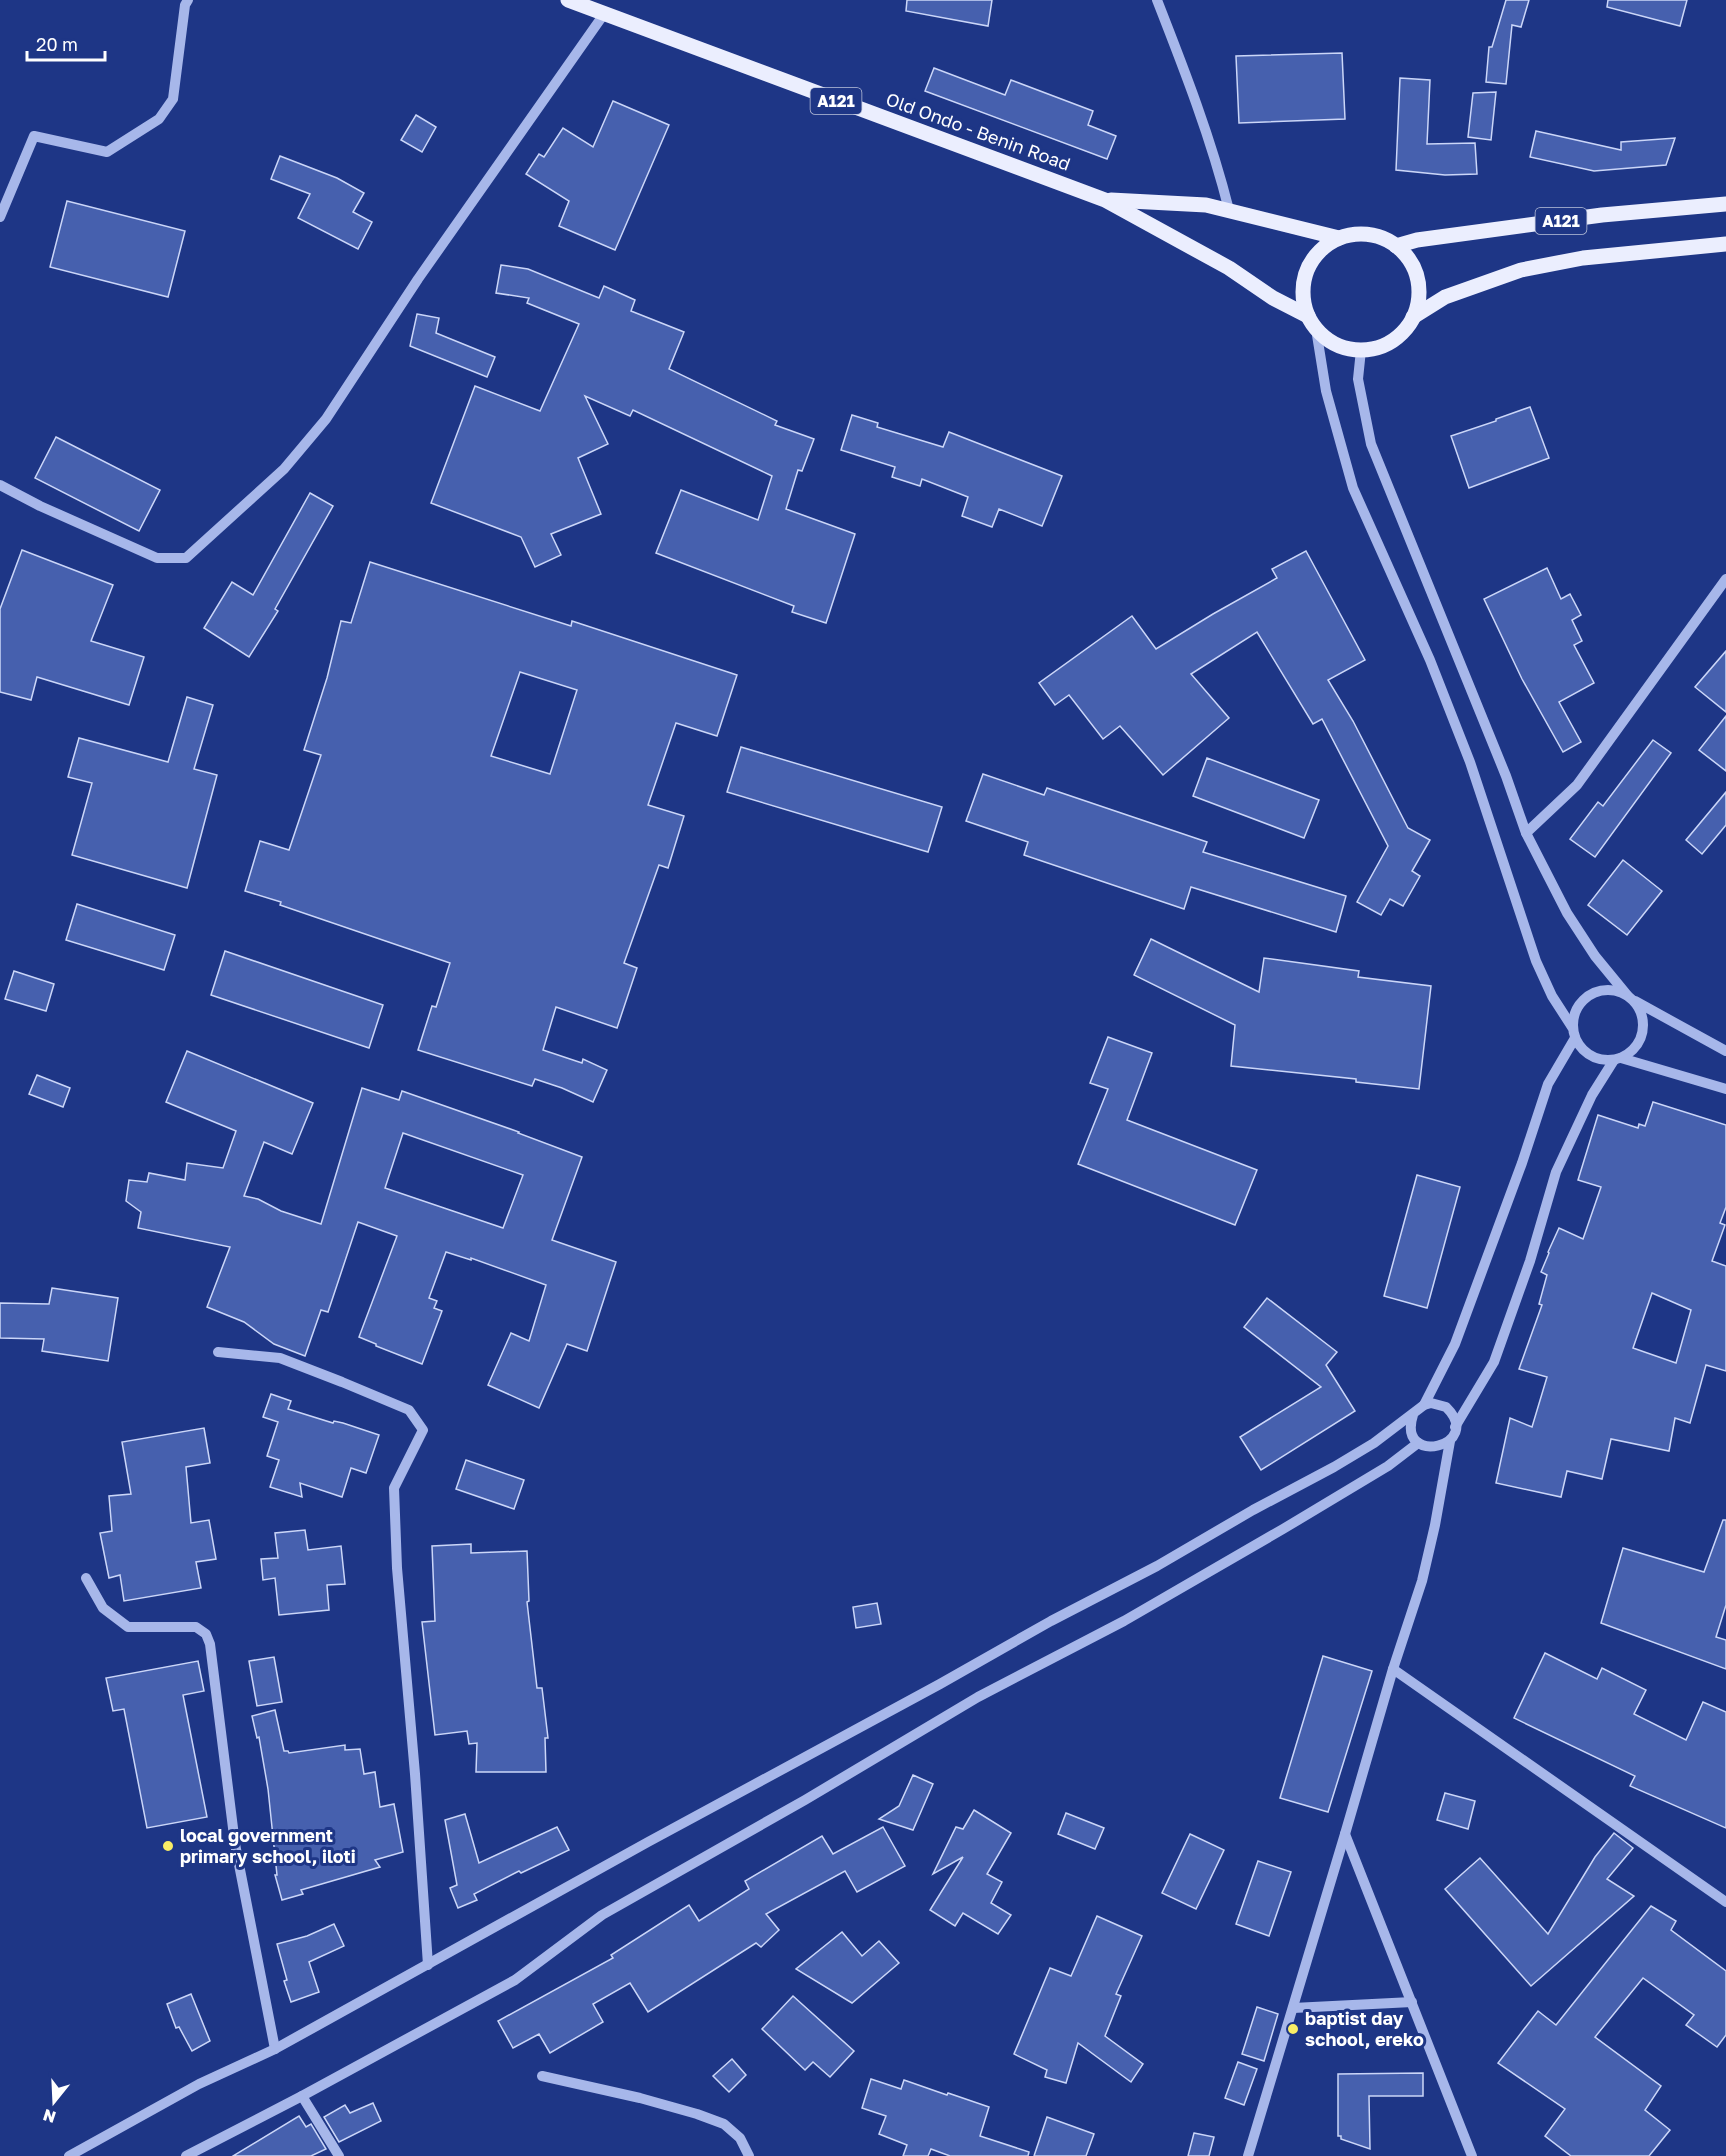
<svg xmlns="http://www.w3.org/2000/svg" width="1726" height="2156" viewBox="0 0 1726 2156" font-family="'Golos Text',sans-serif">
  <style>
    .building { fill: #4660ae; stroke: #cbd6f8; stroke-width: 1.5; fill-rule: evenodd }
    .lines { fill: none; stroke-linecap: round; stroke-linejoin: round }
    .minor { stroke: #a7b7ea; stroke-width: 10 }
    .major { stroke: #ebeefe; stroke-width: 15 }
    .poi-dot { fill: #f9ed66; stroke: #1e3686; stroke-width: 2 }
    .labels { text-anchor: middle; stroke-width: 6; stroke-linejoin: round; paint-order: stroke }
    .shield { fill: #1e3686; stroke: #bcc3db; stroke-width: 1.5 }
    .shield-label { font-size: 16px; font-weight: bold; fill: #fff }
    .street-label { font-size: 18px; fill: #fff; stroke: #1e3686 }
    .poi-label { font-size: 18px; font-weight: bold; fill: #fff; stroke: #1e3686; text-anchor: start }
  </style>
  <rect width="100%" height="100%" fill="#1e3686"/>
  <g class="building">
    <path d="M907 0H992L988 26 906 11Z"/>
    <path d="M1506 0H1529L1521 27 1512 25 1506 84 1486 82 1489 47H1492Z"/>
    <path d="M1608 0H1687L1680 26 1607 7Z"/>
    <path d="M1342 53 1345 119 1239 123 1236 56Z"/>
    <path d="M934 68 1005 95 1011 80 1093 111 1088 125 1116 136 1107 159 925 91Z"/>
    <path d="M1400 78 1430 80 1427 144 1475 143 1477 174 1445 175 1396 170Z"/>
    <path d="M1496 92 1491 140 1468 137 1473 93Z"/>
    <path d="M613 101 669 125 615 250 559 226 569 201 526 174 539 154 544 157 563 128 593 147Z"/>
    <path d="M416 115 436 127 422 152 401 140Z"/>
    <path d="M1536 131 1621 150V142L1675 138 1666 165 1594 171 1530 157Z"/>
    <path d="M280 156 337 178 364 193 353 212 372 222 358 249 298 218 310 194 271 179Z"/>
    <path d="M67 201 185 231 168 297 50 267Z"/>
    <path d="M501 265 528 269 599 298 604 286 635 300 631 311 684 332 669 369 777 421 775 425 814 439 802 471 798 470 786 509 855 534 826 623 792 612 794 606 656 553 681 490 758 520 772 476 633 410 630 416 585 396 608 444 578 458 601 514 551 534 561 555 535 567 521 537 431 503 475 386 540 411 579 324 527 303 529 298 496 293Z"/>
    <path d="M417 314 439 318 436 333 495 357 487 377 410 346Z"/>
    <path d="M1530 407 1549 458 1469 488 1451 436 1496 421V419Z"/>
    <path d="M852 415 878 423 877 427 943 447 949 432 1062 476 1042 526 999 509 992 527 962 516 968 497 922 479 920 486 892 477 895 467 841 450Z"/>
    <path d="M56 437 160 490 139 531 35 478Z"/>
    <path d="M310 493 333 506 275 609 278 611 249 657 204 628 232 582 253 595Z"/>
    <path d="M22 550 113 585 91 641 144 657 129 705 37 677 31 700 0 692V609Z"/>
    <path d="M1306 551 1365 660 1328 680 1353 721 1408 828 1430 840 1412 871 1420 876 1403 906 1390 899 1381 915 1357 902 1388 846 1322 719 1313 724 1257 632 1191 674 1229 718 1163 775 1120 726 1103 739 1069 695 1055 705 1039 683 1132 616 1156 649 1213 614 1277 578 1272 569Z"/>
    <path d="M370 562 571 626 572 621 737 675 717 736 676 723 648 805 684 816 668 868 659 865 624 963 637 968 617 1028 556 1007 543 1050 582 1063 583 1059 607 1070 593 1102 562 1088 535 1079 532 1086 418 1050 432 1006 436 1007 450 963 280 905 281 902 245 891 260 841 289 850 321 755 304 750 327 678 341 621 351 623ZM520 672 577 690 550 774 491 756Z"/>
    <path d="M1547 568 1561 599 1570 594 1581 615 1572 620 1582 641 1574 645 1594 683 1559 702 1581 742 1563 752 1522 679 1484 599Z"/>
    <path d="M1726 651V712L1695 687Z"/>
    <path d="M187 697 213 705 194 769 217 775 187 888 72 855 92 783 68 777 79 738 168 762Z"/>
    <path d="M1726 716V771L1699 750Z"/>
    <path d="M1653 740 1671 753 1595 857 1570 839 1598 802 1603 806Z"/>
    <path d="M741 747 942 807 928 852 727 792Z"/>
    <path d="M1207 758 1319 800 1304 838 1193 796Z"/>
    <path d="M983 774 1044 795 1047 788 1207 842 1203 852 1346 896 1336 932 1191 887 1184 909 1024 855 1028 842 966 821Z"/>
    <path d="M1726 792V825L1702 854 1686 840Z"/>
    <path d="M1623 860 1662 891 1627 935 1588 905Z"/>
    <path d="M77 904 175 935 164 970 66 940Z"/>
    <path d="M1151 939 1259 992 1264 958 1359 971 1358 977 1431 986 1419 1089 1356 1082V1079L1231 1066 1235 1025 1134 975Z"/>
    <path d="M225 951 383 1005 369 1048 211 995Z"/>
    <path d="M14 971 54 984 46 1011 5 999Z"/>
    <path d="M1108 1037 1152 1053 1127 1120 1257 1170 1235 1225 1078 1164 1108 1089 1090 1083Z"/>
    <path d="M187 1051 313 1103 292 1154 264 1142 244 1196 258 1199 281 1211 321 1224 362 1088 399 1100 402 1091 519 1132 518 1133 582 1157 552 1240 616 1262 587 1351 567 1344 539 1408 488 1385 511 1333 529 1341 546 1285 471 1258V1260L446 1252 429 1298 437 1301 434 1308 442 1311 422 1364 376 1346V1344L359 1337 397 1236 358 1222 328 1312 321 1310 305 1356 274 1344 244 1322 207 1307 230 1247 138 1228 141 1212 126 1201 129 1180 147 1182 149 1173 185 1180 187 1163 223 1168 236 1131 166 1102ZM403 1133 523 1175 503 1228 385 1188Z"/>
    <path d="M37 1075 70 1088 63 1107 29 1094Z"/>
    <path d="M1653 1102 1726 1125V1207L1720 1223 1725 1225 1712 1261 1726 1266V1371L1706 1365 1690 1423 1675 1418 1669 1451 1611 1439 1602 1479 1567 1471 1561 1497 1496 1483 1510 1418 1532 1427 1547 1377 1519 1369 1542 1305 1539 1304 1547 1275 1541 1272 1549 1253 1548 1252 1559 1228 1583 1239 1601 1187 1578 1180 1598 1115 1638 1128 1639 1124 1645 1126ZM1652 1293 1691 1310 1676 1363 1633 1348Z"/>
    <path d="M1417 1175 1460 1187 1427 1308 1384 1296Z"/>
    <path d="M52 1288 118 1298 108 1361 42 1351 44 1339 0 1338V1303L49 1304Z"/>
    <path d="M1267 1298 1337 1352 1326 1365 1355 1411 1261 1470 1240 1437 1321 1387 1244 1327Z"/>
    <path d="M271 1394 291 1401 288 1409 333 1423 334 1421 343 1423 379 1435 366 1473 351 1468 342 1497 300 1483 302 1497 270 1487 279 1460 267 1456 278 1422 263 1417Z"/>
    <path d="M204 1428 210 1463 186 1467 191 1523 209 1520 216 1559 196 1562 201 1588 124 1601 120 1575 109 1578 100 1533 112 1531 109 1496 131 1494 122 1442Z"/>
    <path d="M466 1460 524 1480 514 1509 456 1489Z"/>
    <path d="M1723 1520H1726V1605L1716 1637 1726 1640V1669L1601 1623 1623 1548 1704 1572Z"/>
    <path d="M305 1530 308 1550 341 1546 345 1584 327 1585 329 1610 279 1615 275 1578 263 1580 261 1559 278 1558 275 1533Z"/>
    <path d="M471 1544V1553L527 1551 529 1601 527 1602 537 1688H542L548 1738H545L546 1772H476L477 1743 469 1744 467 1731 435 1735 422 1622 435 1621 432 1546Z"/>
    <path d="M877 1603 881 1624 856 1628 853 1607Z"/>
    <path d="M1545 1653 1597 1679 1602 1668 1646 1690 1634 1714 1686 1740 1703 1702 1726 1712V1828L1630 1786 1635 1776 1514 1718Z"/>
    <path d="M1323 1656 1372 1671 1328 1812 1280 1798Z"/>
    <path d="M274 1657 282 1702 257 1706 249 1661Z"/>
    <path d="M198 1661 204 1691 183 1695 207 1817 147 1828 124 1709 113 1711 106 1678Z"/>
    <path d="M275 1710 284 1751H288L289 1753 345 1745V1750L360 1749 364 1774 375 1772 380 1807 394 1804 403 1852 375 1860 380 1867 301 1890 303 1894 282 1900 275 1875H277L268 1789 259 1737 257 1738 252 1716Z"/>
    <path d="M913 1775 933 1784 913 1830 879 1819 899 1806Z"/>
    <path d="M1445 1793 1475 1801 1468 1829 1437 1820Z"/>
    <path d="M974 1810 1011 1833 987 1874 1002 1882 991 1903 1011 1915 998 1934 963 1913 955 1926 930 1910 963 1857 933 1874 956 1827 963 1829Z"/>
    <path d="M1066 1813 1104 1828 1095 1849 1058 1834Z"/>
    <path d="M465 1814 479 1863 557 1827 569 1850 521 1873 519 1871 474 1894 477 1900 458 1908 450 1888 457 1885 445 1820Z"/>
    <path d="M883 1827 905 1866 857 1892 845 1871 766 1914 779 1930 761 1947 756 1943 648 2012 630 1983 593 2004 603 2022 550 2053 539 2034 513 2048 498 2021 613 1958 611 1955 689 1905 699 1921 749 1889 745 1881 822 1836 833 1854Z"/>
    <path d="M1614 1833 1633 1848 1607 1879 1634 1896 1531 1986 1445 1889 1480 1858 1548 1934 1595 1857Z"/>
    <path d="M1190 1834 1224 1850 1196 1909 1162 1893Z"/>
    <path d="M1258 1861 1291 1872 1269 1936 1236 1924Z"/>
    <path d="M1651 1906 1676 1921 1671 1930 1726 1971V2035L1717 2047 1686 2025 1694 2015 1643 1978 1595 2037 1661 2086 1645 2110 1670 2130 1649 2156H1571L1545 2136 1565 2109 1498 2063 1538 2011 1556 2025Z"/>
    <path d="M1097 1916 1142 1936 1116 1994 1121 1996 1105 2036 1143 2064 1131 2082 1078 2043 1066 2083 1045 2077 1047 2070 1014 2054 1050 1968 1071 1976Z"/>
    <path d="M334 1924 344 1946 309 1962 319 1992 291 2002 284 1981 287 1980 277 1944 307 1936Z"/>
    <path d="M842 1932 862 1956 879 1941 899 1963 852 2003 796 1969Z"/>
    <path d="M191 1994 210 2041 192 2051 179 2027 176 2028 167 2004Z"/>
    <path d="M793 1996 854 2051 830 2077 813 2062 805 2070 762 2029Z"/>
    <path d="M1257 2007 1278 2014 1264 2061 1242 2054Z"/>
    <path d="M732 2059 746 2075 729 2092 713 2076Z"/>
    <path d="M1238 2062 1257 2069 1244 2105 1225 2098Z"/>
    <path d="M1423 2073V2096H1369L1370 2149 1341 2139V2136H1338V2074Z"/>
    <path d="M871 2079 901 2089 904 2080 947 2095 948 2093 989 2107 980 2136 1029 2152 1028 2156H950L931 2149 928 2156H903L907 2145 879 2134 886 2116 862 2108Z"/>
    <path d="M373 2103 381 2121 339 2142 324 2117 345 2105 350 2113Z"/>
    <path d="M299 2116 306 2127 311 2124 326 2149 311 2156H233Z"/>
    <path d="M1047 2117 1094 2134 1086 2156H1034Z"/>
    <path d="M1194 2133 1214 2137 1209 2156H1188Z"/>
  </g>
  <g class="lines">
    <g class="minor">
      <path d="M1157 0C1184 69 1211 138 1229 210"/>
      <path d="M0 217 34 136 107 152 159 119 173 99 185 5 188 0"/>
      <path d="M1316 329 1326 391 1353 488 1430 660 1470 762 1536 961 1552 996 1572 1027"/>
      <path d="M1361 350 1358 379 1371 444 1506 776 1526 833 1567 913 1595 956 1627 995"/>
      <path d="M0 485 40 506 157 558H186L284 469 326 419 418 279 604 14"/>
      <path d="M1526 833 1577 785 1726 579"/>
      <circle cx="1608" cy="1025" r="35"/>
      <path d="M1635 1001 1726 1051"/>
      <path d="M1621 1058 1726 1089"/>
      <path d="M218 1352 280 1358 342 1382 409 1410 423 1430 394 1488 397 1568 415 1774 428 1965"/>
      <path d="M1424 1405 1455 1344 1522 1163 1548 1084 1575 1038"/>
      <path d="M1455 1427 1494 1362 1530 1261 1556 1172 1592 1095 1614 1060"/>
      <path d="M86 1578 103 1608 128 1627H196L206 1634 210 1644 235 1844 275 2049"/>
      <path d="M1393 1669 1726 1902"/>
      <path d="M1345 1834 1472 2156"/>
      <path d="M1293 2008 1412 2002"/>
      <path d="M542 2076 640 2098 697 2114 724 2124 740 2138 749 2156"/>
      <path d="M302 2096 339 2156"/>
      <path d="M69 2156 199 2084 275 2049 648 1842 940 1684 1051 1621 1157 1566 1253 1510 1334 1467 1374 1443 1424 1405 1431 1403 1446 1407C1486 1446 1396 1468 1413 1415"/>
      <path d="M186 2156 302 2096 515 1980 602 1915 805 1800 978 1697 1124 1621 1283 1529 1388 1466 1418 1443"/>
      <path d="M1248 2156 1345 1834 1393 1669 1422 1581 1435 1525 1450 1441"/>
    </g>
    <g class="major">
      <path d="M568 0 1105 200 1229 268 1273 298 1308 316"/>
      <path d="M1111 200 1206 205 1339 238"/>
      <circle cx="1361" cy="292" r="58"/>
      <path d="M1396 246 1417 240 1602 215 1726 204"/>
      <path d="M1413 317 1445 297 1521 270 1583 258 1726 244"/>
    </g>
  </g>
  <g class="poi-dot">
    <circle cx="168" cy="1846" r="6"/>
    <circle cx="1293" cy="2029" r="6"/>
  </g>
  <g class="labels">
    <g class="shield">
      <rect x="810.5" y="88" width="51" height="26" rx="4.5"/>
      <rect x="1535.5" y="208" width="51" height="26" rx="4.5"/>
    </g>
    <g class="shield-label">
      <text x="836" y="107">A121</text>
      <text x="1561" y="227">A121</text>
    </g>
    <g class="street-label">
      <text transform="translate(978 132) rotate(20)" y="6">Old Ondo - Benin Road</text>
    </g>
    <g class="poi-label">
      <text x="180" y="1842">local government<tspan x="180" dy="21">primary school, iloti</tspan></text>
      <text x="1305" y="2025">baptist day<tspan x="1305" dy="21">school, ereko</tspan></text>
    </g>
  </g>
  <g transform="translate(54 2102) rotate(198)" stroke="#1e3686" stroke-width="4.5" paint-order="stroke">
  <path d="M0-4.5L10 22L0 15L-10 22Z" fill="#ffffff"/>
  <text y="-9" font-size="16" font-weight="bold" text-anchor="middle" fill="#ffffff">N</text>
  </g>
  <path d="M27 51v9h78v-9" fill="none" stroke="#ffffff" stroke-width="3"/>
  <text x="36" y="51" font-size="18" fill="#ffffff" stroke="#1e3686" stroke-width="4.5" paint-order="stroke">20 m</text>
</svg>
